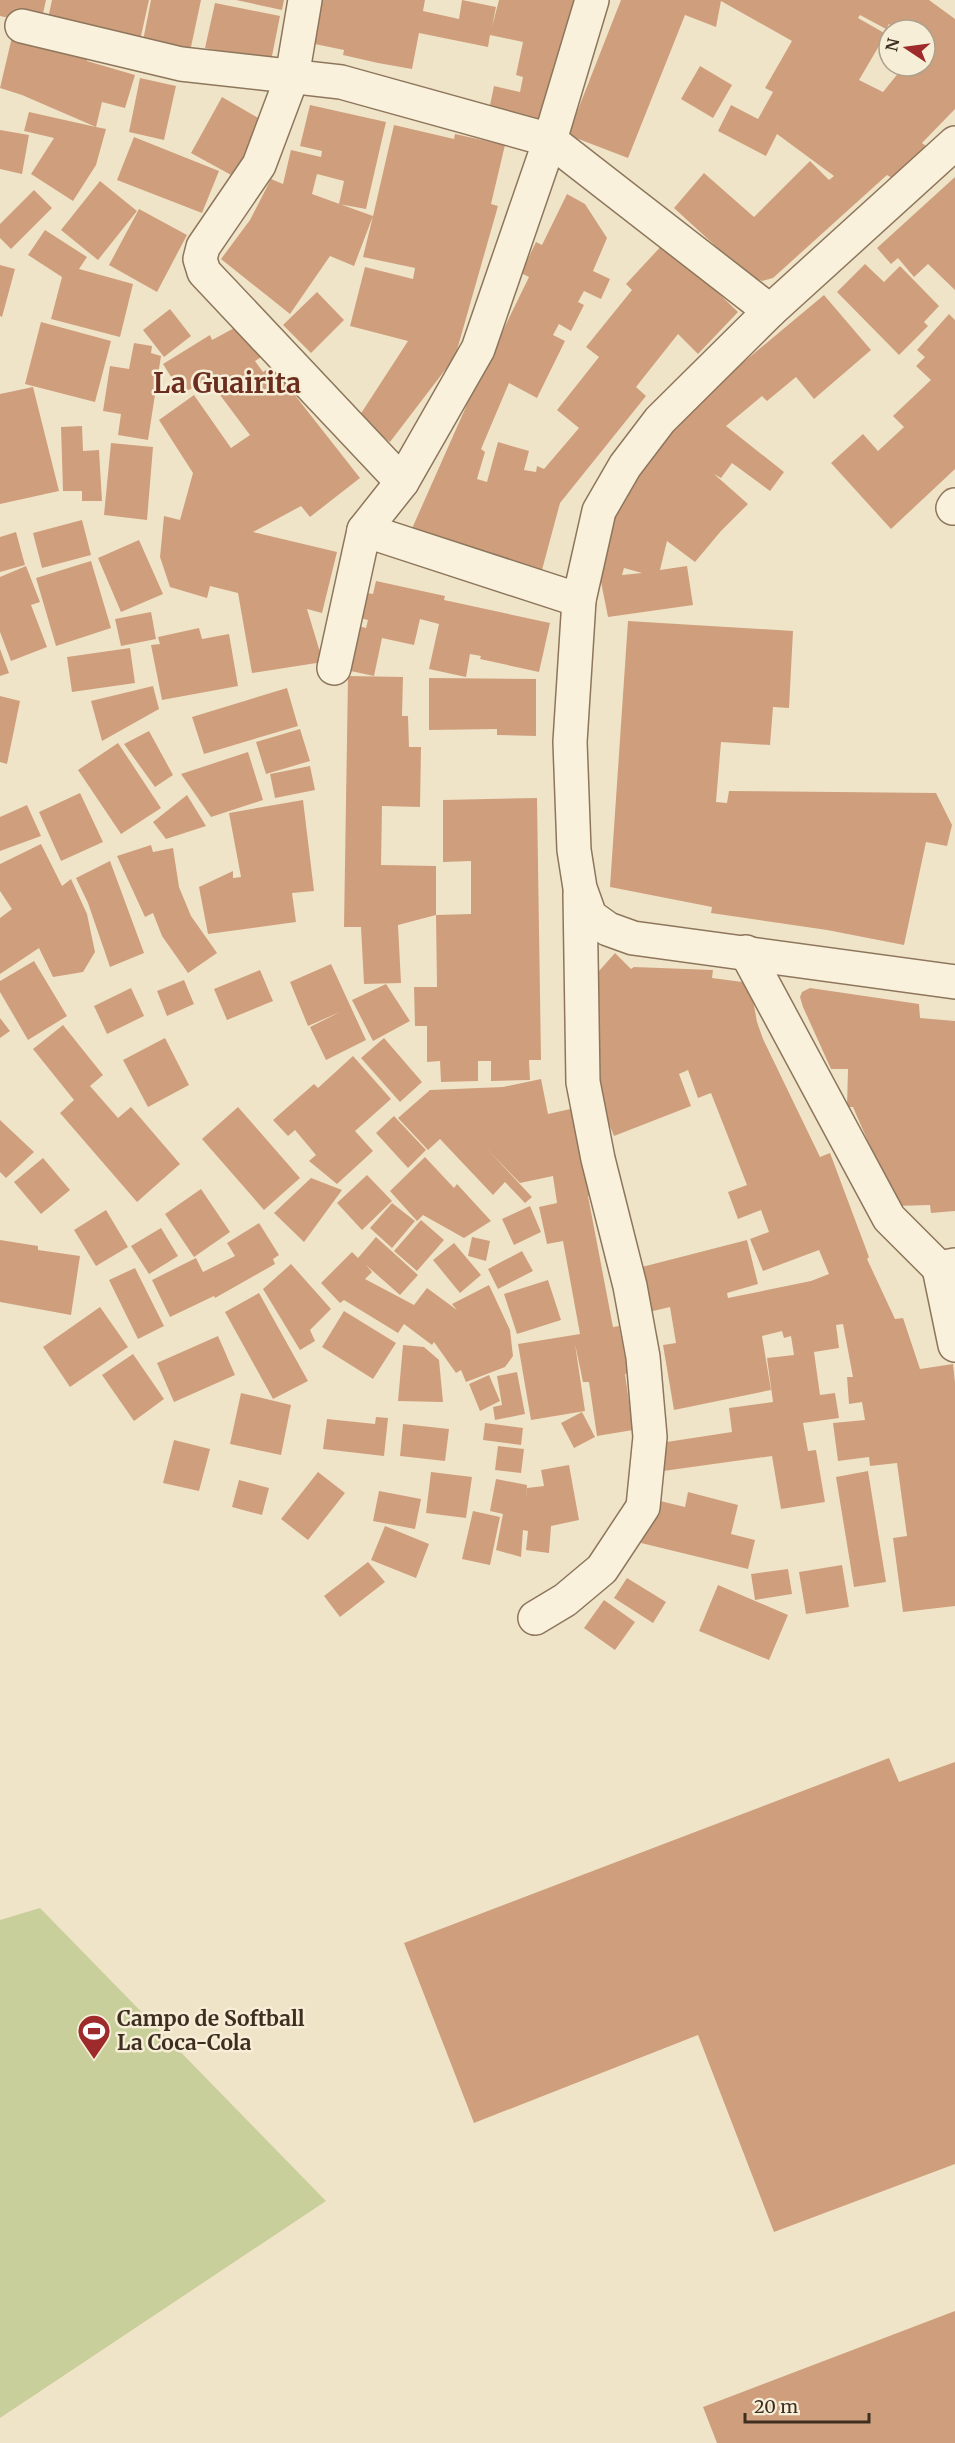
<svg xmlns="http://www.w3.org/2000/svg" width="955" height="2443" viewBox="0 0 955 2443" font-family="Merriweather,serif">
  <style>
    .green { fill: #c9cf9b }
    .building { fill: #cf9f7d; fill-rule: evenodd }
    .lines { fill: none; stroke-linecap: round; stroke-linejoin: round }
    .minor-casing { stroke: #8d765c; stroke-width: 36 }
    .minor { stroke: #faf1dc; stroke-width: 33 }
    .labels { text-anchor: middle; stroke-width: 5; stroke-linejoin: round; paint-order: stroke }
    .poi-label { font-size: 21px; font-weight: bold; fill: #3d2e20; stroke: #f7eed8; text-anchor: start }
    .district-label { font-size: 27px; font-weight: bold; fill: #6b2e1e; stroke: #f7eed8 }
  </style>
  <rect width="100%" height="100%" fill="#f0e4c8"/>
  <path class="green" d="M40 1908 326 2201 0 2418V1920Z"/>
  <g class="building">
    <path d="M0 0H46L42 18 18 20 0 16Z"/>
    <path d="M52 0H149L139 45 47 23Z"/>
    <path d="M151 0H201L188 61 141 51Z"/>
    <path d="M236 0H284L282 10Z"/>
    <path d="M313 0H425L423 11 459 19 462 0 496 7 492 27 499 0H575L547 124 489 110 494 86 520 92 523 77 516 75 523 42 490 35 488 47 419 33 412 69 378 63 343 55 344 50 305 42Z"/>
    <path d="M621 0H929L955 19V109L922 143 930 149 899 182 887 175 773 278 762 281 746 274 674 208 704 173 754 217 810 161 829 180 834 176 777 134 766 156 718 131 731 105 758 119 773 92 765 88 792 41 721 1 716 27 685 15 628 158 568 135ZM860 15 886 29 889 24 897 30H925V66H904L883 92 859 80 886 34 858 18Z"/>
    <path d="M215 3 280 16 271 61 205 48Z"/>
    <path d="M12 37 88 57 87 61 135 75 125 108 102 102 96 127 106 129 96 165 73 201 31 174 54 138 24 131 29 112 96 127 22 95 0 88Z"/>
    <path d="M700 66 732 85 713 118 681 99Z"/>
    <path d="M140 78 176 86 164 140 129 132Z"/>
    <path d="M222 97 272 126 242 181 191 153Z"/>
    <path d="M310 105 386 122 366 209 339 204 344 181 317 174 312 194 373 216 394 125 454 139 455 134 505 145 491 204 498 206 455 357 390 442 358 418 408 341 350 326 365 267 413 279 415 268 363 257 373 216 354 266 330 256 290 314 221 259 250 220 271 179 283 184 291 150 321 157 322 151 300 146Z"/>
    <path d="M0 130 29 135 22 174 0 169Z"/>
    <path d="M134 137 219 171 202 213 117 180Z"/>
    <path d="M955 177V290L928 264 914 277 898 258 891 264 877 248Z"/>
    <path d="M100 181 137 211 98 260 61 230Z"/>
    <path d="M34 190 52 208 11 249 0 238V224Z"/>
    <path d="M567 194 585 204 607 238 593 271 610 279 601 299 584 291 578 302 584 305 571 331 559 324 553 335 565 341 537 398 509 383 481 449 485 452 477 479 487 482 498 442 529 451 524 470 536 472 537 466 544 469 579 428 557 410 599 357 586 347 632 290 626 284 665 242 738 312 698 354 678 334 636 387 646 396 560 503 542 570 410 533 469 400 529 277 521 273 536 242 542 245Z"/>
    <path d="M139 209 187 235 157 292 109 265Z"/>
    <path d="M45 230 87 257 79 269 133 284 120 337 51 319 62 277 28 255Z"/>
    <path d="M865 264 884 282 900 266 939 306 924 322 928 326 899 355 837 292Z"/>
    <path d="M0 265 15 269 2 317 0 316Z"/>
    <path d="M317 292 344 320 311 353 283 325Z"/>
    <path d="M824 295 871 350 814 399 796 377 767 401 762 396 726 426 784 472 770 491 732 463 721 478 714 474 748 504 721 531 695 562 667 541 660 570 687 566 693 605 608 617 600 577 610 518 639 473 664 438 697 401ZM624 568 642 573 622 575Z"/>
    <path d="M170 309 191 336 164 357 143 330Z"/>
    <path d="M949 314 955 320V469L891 529 831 463 863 434 878 451 904 427 893 416 931 380 916 366 925 357 917 350Z"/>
    <path d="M41 322 111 341 95 402 25 384Z"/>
    <path d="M238 326 263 356 255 361 263 372 272 366 360 478 310 517 301 506 253 532 337 552 322 613 307 609 323 662 252 673 238 593 210 586 207 598 170 587 160 557 164 516 180 520 193 473 159 420 194 395 231 448 250 435 208 379 182 394 163 364 210 335 212 340Z"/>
    <path d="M134 343 152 346 151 353 161 356 148 440 118 435 121 414 103 411 110 366 129 369Z"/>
    <path d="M33 387 59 491 0 504V394Z"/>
    <path d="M82 426 83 451 99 450 102 501H82V491H63L61 427Z"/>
    <path d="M111 443 153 447 147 520 104 515Z"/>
    <path d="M82 520 91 555 42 568 33 533Z"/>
    <path d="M16 532 25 565 0 572V537Z"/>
    <path d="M139 540 163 594 121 612 98 558Z"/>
    <path d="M91 561 111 628 56 646 36 578Z"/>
    <path d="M26 566 40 602 31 605 47 647 11 661 0 632V577Z"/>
    <path d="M376 581 445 596 444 600 550 623 539 672 480 659 481 656 470 654 466 677 429 669 439 624 420 619 414 645 382 638 374 676 346 670 355 625 366 628 368 620 355 617 361 592 373 594Z"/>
    <path d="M151 612 156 639 121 646 115 619Z"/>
    <path d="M628 621 793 631 789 708 773 707 770 745 721 742 716 802 727 803 729 791 936 793 952 825 947 846 926 842 904 945 827 930 711 913 712 907 610 887Z"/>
    <path d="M199 628 202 639 229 634 238 686 162 700 151 645 160 644 158 637Z"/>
    <path d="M130 648 135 683 72 692 67 657Z"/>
    <path d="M0 649 9 673 0 676Z"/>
    <path d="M348 676 403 677 402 716H408L409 747H421L420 807 382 806 381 865 436 866V915L398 925 401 983 364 984 361 927H344Z"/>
    <path d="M429 678 536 679V736L497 735V729L429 730Z"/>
    <path d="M153 686 159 709 102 741 91 701Z"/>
    <path d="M287 688 298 726 204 754 192 717Z"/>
    <path d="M0 696 20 701 7 764 0 762Z"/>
    <path d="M300 729 310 761 266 774 256 742Z"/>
    <path d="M149 731 173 775 155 787 124 744Z"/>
    <path d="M118 743 161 808 121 834 78 770Z"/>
    <path d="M248 752 263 800 211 817 181 774Z"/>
    <path d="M310 766 315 790 275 798 270 774Z"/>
    <path d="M80 793 103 842 61 861 39 812Z"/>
    <path d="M187 795 206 826 166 839 153 822Z"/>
    <path d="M537 798 541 1060H529L530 1080 491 1081V1061H478V1081L441 1082 440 1061 427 1062V1026H415L414 987H437L436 915 471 914V861L443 862V800Z"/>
    <path d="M303 800 314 891 292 893 296 922 208 934 199 887 233 871V878L241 877 229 813Z"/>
    <path d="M27 805 41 836 0 851V817Z"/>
    <path d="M41 844 62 886 71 879 87 914 95 952 83 972 53 977 39 948 0 974V918L12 909 0 891V864Z"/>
    <path d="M151 845 153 852 173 848 179 887 191 916 217 953 188 973 162 936 153 913 145 917 117 856Z"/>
    <path d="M110 861 144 953 110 967 88 903 76 878Z"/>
    <path d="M615 953 631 969 634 967 713 970 712 978 750 983 757 1022 763 1039 820 1157 830 1153 869 1257 867 1259 895 1319 903 1318 920 1369 953 1364 955 1383V1606L903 1612 893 1538 907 1536 897 1463 870 1466 869 1457 838 1461 833 1423 865 1420 862 1402 849 1404 847 1377H853L843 1324 836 1325 839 1348 814 1352 820 1395 835 1393 839 1418 803 1423 808 1451 816 1450 825 1502 781 1509 772 1456 663 1471 660 1443 732 1432 729 1408 773 1402 767 1358 794 1355 791 1336 784 1338 782 1331 762 1336 771 1390 674 1410 663 1345 676 1343 670 1307 649 1312 638 1268 747 1240 758 1284 727 1293 728 1298 811 1281 829 1274 819 1250 763 1271 750 1239 769 1232 761 1210 738 1219 728 1192 747 1185 711 1093 698 1098 688 1070 679 1074 691 1106 614 1136 601 1105 599 1004 583 989Z"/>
    <path d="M34 961 67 1016 28 1040 0 992V981Z"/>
    <path d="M331 964 366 1040 326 1060 310 1027 340 1012 308 1026 290 982Z"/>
    <path d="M260 970 273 1001 227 1020 214 989Z"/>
    <path d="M184 980 194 1004 167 1016 157 991Z"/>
    <path d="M386 984 410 1021 373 1041 352 1000Z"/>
    <path d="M131 988 144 1016 107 1034 94 1006Z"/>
    <path d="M810 988 919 1004 920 1018 955 1021V1211L931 1213 930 1205 896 1206 853 1107H847L848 1069H831L803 1007 800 997 802 992Z"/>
    <path d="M0 1018 10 1031 0 1038Z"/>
    <path d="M63 1025 103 1075 90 1086 118 1118 131 1107 180 1164 137 1202 60 1113 74 1100 33 1049Z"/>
    <path d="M165 1038 189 1085 148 1107 123 1060Z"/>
    <path d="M384 1038 422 1082 400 1102 361 1058Z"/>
    <path d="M353 1056 391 1099 355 1131 373 1151 337 1184 309 1161 316 1155 295 1130 288 1136 273 1120 314 1084 318 1088Z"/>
    <path d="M541 1079 548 1114 575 1108 593 1196H588L613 1327 619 1326 628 1373 625 1374 633 1430 597 1436 589 1382H583L575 1344 585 1411 531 1420 518 1344 580 1334 563 1241 547 1244 539 1207 557 1203 553 1176 520 1183 485 1147 532 1197 525 1203 505 1182 493 1195 440 1139 428 1150 398 1118 430 1090 503 1087Z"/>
    <path d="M238 1107 300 1178 264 1210 202 1139Z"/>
    <path d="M394 1116 426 1150 408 1168 376 1133Z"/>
    <path d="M0 1120 34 1152 6 1178 0 1172Z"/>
    <path d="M425 1157 454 1188 457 1184 491 1221 464 1238 423 1215 417 1221 390 1191Z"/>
    <path d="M43 1158 70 1190 41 1214 14 1182Z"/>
    <path d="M367 1175 392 1201 362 1230 337 1203Z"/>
    <path d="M311 1178 342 1190 304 1242 274 1213Z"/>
    <path d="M201 1189 230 1232 194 1257 165 1214Z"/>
    <path d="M392 1203 415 1221 392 1248 370 1228Z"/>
    <path d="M530 1206 541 1232 514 1245 502 1219Z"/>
    <path d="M106 1210 128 1247 96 1266 74 1230Z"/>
    <path d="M421 1220 444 1240 417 1271 394 1251Z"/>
    <path d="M259 1223 279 1255 273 1259 275 1264 215 1298 214 1296 170 1317 152 1280 196 1258 203 1272 235 1256 227 1243Z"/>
    <path d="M161 1228 178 1256 149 1274 131 1246Z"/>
    <path d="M376 1237 418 1275 400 1295 366 1265 372 1272 365 1279 414 1305 427 1288 457 1310 452 1304 489 1285 510 1330 513 1356 505 1367 466 1382 461 1370 456 1373 434 1342 432 1345 404 1324 398 1333 344 1300 340 1303 321 1283 352 1252 358 1258Z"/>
    <path d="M472 1237 490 1241 486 1261 468 1256Z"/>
    <path d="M0 1240 38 1246V1250L80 1256 71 1315 0 1302Z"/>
    <path d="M454 1243 481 1275 460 1293 433 1260Z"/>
    <path d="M522 1251 533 1271 498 1289 488 1269Z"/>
    <path d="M291 1264 331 1309 310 1330 315 1341 300 1350 263 1289Z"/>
    <path d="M135 1268 164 1326 138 1339 109 1280Z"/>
    <path d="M548 1280 561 1320 517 1334 504 1294Z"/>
    <path d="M259 1293 308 1381 273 1399 225 1312Z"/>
    <path d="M100 1307 128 1347 70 1387 43 1347Z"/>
    <path d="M344 1311 396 1343 373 1379 322 1347Z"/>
    <path d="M218 1336 235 1375 174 1402 157 1363Z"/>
    <path d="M403 1345 424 1347 439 1360 443 1402 398 1401Z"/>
    <path d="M133 1354 164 1399 134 1421 102 1375Z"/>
    <path d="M517 1372 525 1414 495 1420 493 1407 502 1405 497 1376Z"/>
    <path d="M489 1375 500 1401 480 1411 469 1384Z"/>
    <path d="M241 1393 291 1405 281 1455 230 1444Z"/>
    <path d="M582 1412 595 1437 574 1448 561 1423Z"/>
    <path d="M376 1417 388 1418 384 1456 323 1449 327 1419 375 1424Z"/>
    <path d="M485 1423 523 1428 521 1445 483 1440Z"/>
    <path d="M403 1424 449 1429 445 1461 400 1456Z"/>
    <path d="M174 1440 210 1449 199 1491 163 1483Z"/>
    <path d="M498 1446 524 1449 521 1473 495 1470Z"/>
    <path d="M569 1465 579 1520 551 1526 549 1553 526 1550 528 1531 523 1530 521 1557 496 1550 503 1514 490 1511 496 1479 527 1485 526 1501 527 1488 544 1486 541 1470Z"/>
    <path d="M868 1471 886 1582 854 1587 836 1477Z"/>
    <path d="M318 1472 345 1493 308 1540 281 1519Z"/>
    <path d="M431 1472 472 1477 466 1518 426 1513Z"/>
    <path d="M239 1480 269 1488 262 1515 232 1507Z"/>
    <path d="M379 1491 421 1499 415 1529 373 1521Z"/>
    <path d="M688 1492 738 1505 731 1534 755 1540 748 1569 641 1543 652 1499 685 1507Z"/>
    <path d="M473 1511 500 1517 490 1565 462 1559Z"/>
    <path d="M385 1526 429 1544 416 1578 371 1560Z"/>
    <path d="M368 1562 385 1582 340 1617 324 1596Z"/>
    <path d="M842 1565 849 1607 806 1614 799 1572Z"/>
    <path d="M788 1569 792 1594 755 1600 751 1574Z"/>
    <path d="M627 1578 666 1602 653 1623 614 1598Z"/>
    <path d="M718 1585 788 1615 769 1660 699 1631Z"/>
    <path d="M604 1600 635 1622 615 1650 584 1628Z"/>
    <path d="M889 1758 899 1782 955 1762V2164L774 2232 698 2035 474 2123 404 1943Z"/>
    <path d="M955 2311V2443H717L703 2407Z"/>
  </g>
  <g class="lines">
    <defs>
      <g id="minor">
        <path d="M305 0 292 77 259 165 203 247 200 259 204 272 402 482"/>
        <path d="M22 26 181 64 341 82 550 140 770 311"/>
        <path d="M955 143 770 311 660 420 625 466 599 511 579 600 570 742 574 850 580 888 590 916 608 929 633 938 955 982"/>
        <path d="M953 508 955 505"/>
        <path d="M364 530 579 600"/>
        <path d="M334 668 364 530 402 482 478 349 550 140 592 0"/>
        <path d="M746 952 889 1218 939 1268"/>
        <path d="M955 1265 939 1268 955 1345"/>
        <path d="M535 1618 565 1600 602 1569 643 1507 650 1437 643 1357 630 1286 598 1159 583 1082 580 894"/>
      </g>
    </defs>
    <use href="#minor" class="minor-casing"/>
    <use href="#minor" class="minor"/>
  </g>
  <defs>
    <symbol id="stadium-pin" viewBox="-11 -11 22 30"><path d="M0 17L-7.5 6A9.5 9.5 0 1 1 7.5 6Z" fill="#9e2a2b" stroke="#f7eed8"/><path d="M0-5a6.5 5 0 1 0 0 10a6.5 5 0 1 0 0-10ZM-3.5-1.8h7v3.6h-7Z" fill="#fff"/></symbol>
  </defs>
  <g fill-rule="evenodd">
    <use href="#stadium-pin" x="75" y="2012" width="38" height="52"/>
  </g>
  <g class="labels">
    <g class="poi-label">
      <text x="117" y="2026">Campo de Softball<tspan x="117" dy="24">La Coca-Cola</tspan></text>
    </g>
    <g class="district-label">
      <text x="227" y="393">La Guairita</text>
    </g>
  </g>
  <g transform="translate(907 48) rotate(283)"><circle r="28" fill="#f7eed8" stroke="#ada18e" stroke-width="1.5"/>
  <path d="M0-4.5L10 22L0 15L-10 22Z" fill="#9e2a2b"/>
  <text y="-9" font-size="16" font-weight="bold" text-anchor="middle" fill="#3d2e20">N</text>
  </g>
  <path d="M745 2413v9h124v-9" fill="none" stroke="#3d2e20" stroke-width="3"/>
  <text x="754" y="2413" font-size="18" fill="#3d2e20" stroke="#f7eed8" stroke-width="4.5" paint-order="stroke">20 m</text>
</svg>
